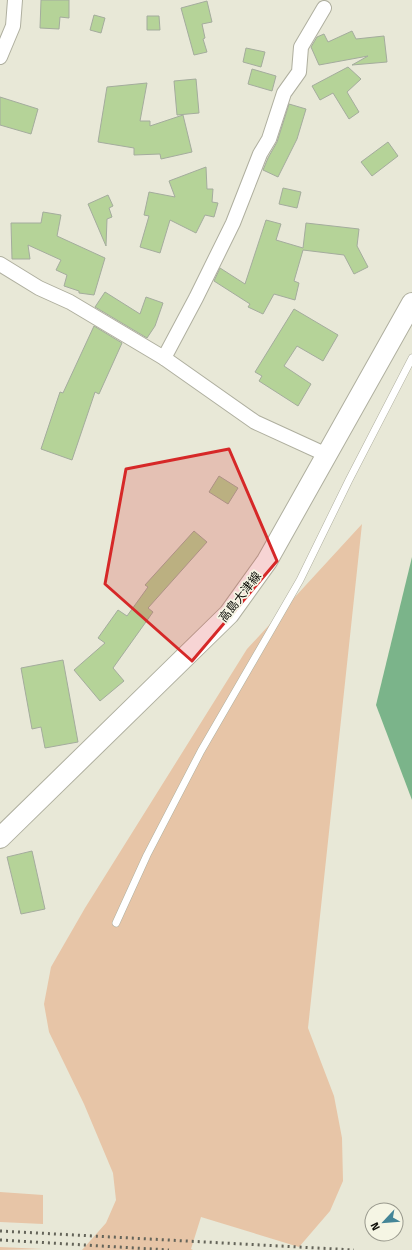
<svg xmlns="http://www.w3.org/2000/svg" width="412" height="1250" viewBox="0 0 412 1250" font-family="'Fira Sans','Noto Sans JP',sans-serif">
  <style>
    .green { fill: #e7c5a7 }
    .water { fill: #7bb48a }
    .building { fill: #b5d398; stroke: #a4ac9d }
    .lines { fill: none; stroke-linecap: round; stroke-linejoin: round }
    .lane-casing { stroke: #afaf9f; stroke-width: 8 }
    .street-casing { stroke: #afaf9f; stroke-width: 16 }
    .secondary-casing { stroke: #afaf9f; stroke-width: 22 }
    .lane { stroke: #fff; stroke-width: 7 }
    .street { stroke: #fff; stroke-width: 14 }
    .secondary { stroke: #fff; stroke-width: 20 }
    .rail { stroke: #646459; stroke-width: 3; stroke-dasharray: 2 4; stroke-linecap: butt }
    .marked { fill: #d62828; fill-opacity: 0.2; stroke: #d62828; stroke-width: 3; stroke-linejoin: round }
    .labels { text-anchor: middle; stroke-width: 3.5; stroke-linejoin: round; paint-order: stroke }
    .street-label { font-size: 12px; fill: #10100a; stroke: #f5f5e4 }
  </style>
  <rect width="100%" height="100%" fill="#e8e8d7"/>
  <g class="green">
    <path d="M362 524 308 1028 334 1096 342 1138 343 1181 330 1211 299 1247 201 1217 191 1249 193 1250H82L106 1223 116 1200 113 1173 84 1104 49 1032 44 1004 51 967 85 908 247 649Z"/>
    <path d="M0 1192 43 1195V1224L0 1222Z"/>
    <path d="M0 1247 43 1249 0 1250Z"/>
  </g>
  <path class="water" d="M412 557V800L376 705Z"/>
  <g class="building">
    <path d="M41 0H69V18L60 17 59 29 40 28Z"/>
    <path d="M207 1 212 22 202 24 205 38 203 39 207 52 194 55 181 8Z"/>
    <path d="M94 15 105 18 101 33 90 30Z"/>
    <path d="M147 16H159L160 30H147Z"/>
    <path d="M352 31 356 39 384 36 387 62 352 65 368 56 319 65 311 47 317 37 324 34 328 42Z"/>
    <path d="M246 48 265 52 261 67 243 62Z"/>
    <path d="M348 67 361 79 347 92 359 112 349 119 333 93 320 100 312 86Z"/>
    <path d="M252 69 276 76 272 91 248 84Z"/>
    <path d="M196 79 199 113 177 115 174 81Z"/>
    <path d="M147 83 140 121H150V126L183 115 192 152 161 159 160 154 134 155V148L98 142 107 87Z"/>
    <path d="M0 97 38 109 31 134 0 125Z"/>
    <path d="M289 104 306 109 297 139 278 177 263 170 268 158 277 142Z"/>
    <path d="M388 142 398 156 372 176 361 162Z"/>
    <path d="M206 167 207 189H213L212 202 218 203 214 217 205 215 196 233 170 220 160 253 140 247 149 216 144 215 149 192 175 197 169 181Z"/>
    <path d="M283 188 301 192 297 208 279 204Z"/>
    <path d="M108 195 113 206 109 208 112 217 107 219 106 246 88 204Z"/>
    <path d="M43 212 61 215 57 236 105 258 94 295 79 293V291L64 286 67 275 56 270 61 260 28 245 30 259H12L11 223H41Z"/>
    <path d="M266 220 281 224 276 240 303 248 306 223 359 229 357 246 368 267 354 274 344 255 303 250 294 281 299 283 295 300 274 294 263 314 248 307 250 304 214 281 220 268 245 284Z"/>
    <path d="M105 292 140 314 146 297 163 303 155 326 147 338 95 307Z"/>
    <path d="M294 309 338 335 323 361 297 346 284 366 311 384 298 406 259 381 262 376 255 372Z"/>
    <path d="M94 326 122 343 99 394 95 392 72 460 41 449 60 392 63 393Z"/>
    <path d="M219 476 238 488 228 504 209 492Z"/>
    <path d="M194 531 207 542 148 608 153 612 113 668 124 681 100 701 74 670 105 643 98 638 118 610 127 616 148 587 145 585Z"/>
    <path d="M63 660 78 742 45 748 41 727 32 729 21 668Z"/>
    <path d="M32 851 45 909 21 914 7 857Z"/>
  </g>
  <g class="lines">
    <defs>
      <path id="lane" d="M116 923 147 855 201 751 300 580 349 480 412 358"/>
      <g id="street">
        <path d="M0 57 13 26 15 0"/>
        <path d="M0 264 39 288 70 302 164 358 255 422 327 455"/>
        <path d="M164 358 196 298 233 223 260 154 269 139 284 93 299 72 301 47 324 8"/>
      </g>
      <path id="secondary" d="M0 838 229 614 267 561 412 303"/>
    </defs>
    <use href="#lane" class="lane-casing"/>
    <use href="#street" class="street-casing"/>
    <use href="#secondary" class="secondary-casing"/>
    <use href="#lane" class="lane"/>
    <use href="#street" class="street"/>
    <use href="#secondary" class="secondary"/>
    <g class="rail">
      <path d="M0 1231 354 1250"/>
      <path d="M0 1240 169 1250"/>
    </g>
  </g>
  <path class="marked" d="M229 449 277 561 192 661 105 584 126 469Z"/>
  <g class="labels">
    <g class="street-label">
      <text transform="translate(240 597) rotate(-52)" y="4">高島大津線</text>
    </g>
  </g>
  <g transform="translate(384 1222) rotate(244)"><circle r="19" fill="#f5f5e4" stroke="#99998d"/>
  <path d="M0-3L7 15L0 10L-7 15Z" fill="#448597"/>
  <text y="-6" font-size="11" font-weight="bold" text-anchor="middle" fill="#10100a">N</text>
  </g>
</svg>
